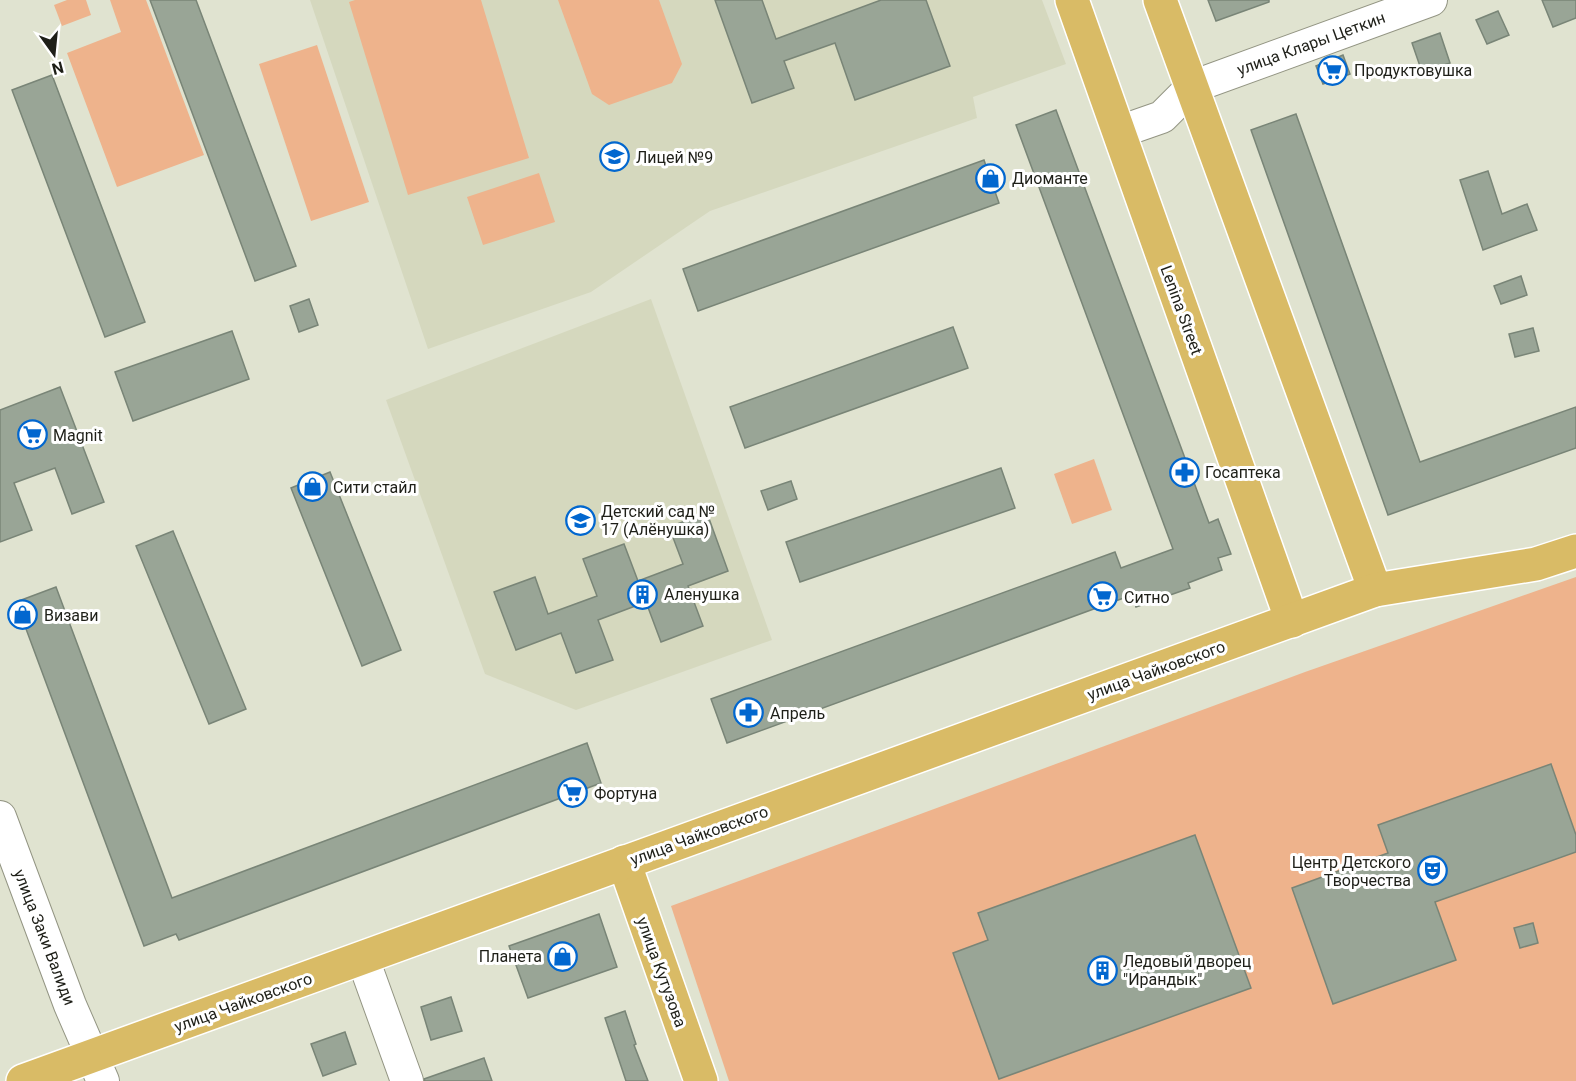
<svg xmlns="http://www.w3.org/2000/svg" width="1576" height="1081" viewBox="0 0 1576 1081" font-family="Roboto,sans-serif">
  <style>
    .built { fill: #d5d8be }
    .green { fill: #eeb38c }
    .building { fill: #99a596; stroke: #798577; stroke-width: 1.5 }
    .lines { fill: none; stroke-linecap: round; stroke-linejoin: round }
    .minor-casing { stroke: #939583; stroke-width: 34 }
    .major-casing { stroke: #fff; stroke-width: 36 }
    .minor { stroke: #fff; stroke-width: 32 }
    .major { stroke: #d9bb66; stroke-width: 33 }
    .labels { text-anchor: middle; stroke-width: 6; stroke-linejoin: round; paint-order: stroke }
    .street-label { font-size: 16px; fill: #1e1f18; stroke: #fff }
    .poi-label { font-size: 16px; fill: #1e1f18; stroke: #fff; text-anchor: start }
  </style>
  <rect width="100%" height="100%" fill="#e0e3d0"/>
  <g class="built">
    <path d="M310 0H1042L1066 64 973 97 977 118 710 211 591 292 428 349Z"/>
    <path d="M651 299 772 640 576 710 485 674 386 400Z"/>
  </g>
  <g class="green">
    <path d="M67 0H86L91 15 62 26 54 5Z"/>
    <path d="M110 0H146L204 155 117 187 67 53 121 32Z"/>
    <path d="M355 0H481L529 158 408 195 349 2Z"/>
    <path d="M558 0H659L682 64 672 83 609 105 592 94Z"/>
    <path d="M317 45 369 202 311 221 259 64Z"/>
    <path d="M539 173 555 222 483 245 467 197Z"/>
    <path d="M1094 459 1112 510 1072 524 1054 474Z"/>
    <path d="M1576 577V1081H729L671 906 1305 672Z"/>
  </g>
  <g class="building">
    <path d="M150 0H196L296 266 255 281Z"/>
    <path d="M715 0H762L776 39 881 0H926L950 66 855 100 835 43 784 61 794 88 752 103Z"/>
    <path d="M1208 0H1269V2L1216 21Z"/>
    <path d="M1542 0H1576V18L1553 27Z"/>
    <path d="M1498 11 1509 35 1487 44 1476 20Z"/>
    <path d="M1440 33 1450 63 1422 72 1412 43Z"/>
    <path d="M1343 55 1350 74 1323 84 1316 66Z"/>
    <path d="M52 75 145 322 105 337 12 90Z"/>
    <path d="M1056 110 1209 523 1218 519 1231 554 1218 558 1222 570 1188 583 1190 588 1136 607 1132 595 727 743 711 699 1115 552 1121 568 1173 549 1016 125Z"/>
    <path d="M1296 114 1420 462 1576 407V448L1388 515 1251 130Z"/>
    <path d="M984 160 999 203 698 311 683 269Z"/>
    <path d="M1488 171 1502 214 1527 204 1537 230 1483 250 1460 180Z"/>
    <path d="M1521 276 1527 295 1501 304 1494 286Z"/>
    <path d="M309 299 318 325 299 332 290 306Z"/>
    <path d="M953 327 968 368 745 448 730 407Z"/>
    <path d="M1533 328 1539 351 1515 357 1509 334Z"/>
    <path d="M232 331 249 379 133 421 115 372Z"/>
    <path d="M60 387 104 502 72 514 55 468 14 483 32 530 0 542V410Z"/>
    <path d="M1001 468 1015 508 800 582 786 542Z"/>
    <path d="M330 472 401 650 362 666 291 488Z"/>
    <path d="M791 481 797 499 768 510 761 491Z"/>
    <path d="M707 513 728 571 688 586 703 626 661 642 646 602 598 620 613 660 576 673 561 633 516 650 494 592 535 577 548 614 597 596 583 559 624 544 638 581 683 564 669 527Z"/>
    <path d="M173 531 246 709 209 724 136 546Z"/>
    <path d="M56 587 172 898 587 743 601 783 179 940 176 934 144 946 16 602Z"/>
    <path d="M1551 764 1576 835V852L1435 902 1456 960 1333 1004 1292 888 1388 853 1378 825Z"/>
    <path d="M1195 835 1251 988 999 1079 953 953 988 940 978 913Z"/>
    <path d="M599 914 617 967 528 998 509 946Z"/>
    <path d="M1533 923 1538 943 1520 948 1514 928Z"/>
    <path d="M451 997 462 1031 431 1040 421 1007Z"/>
    <path d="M625 1011 636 1044 634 1045 648 1081H626L605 1018Z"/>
    <path d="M345 1032 356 1064 323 1076 311 1044Z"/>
    <path d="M484 1058 492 1081H425L424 1079Z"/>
  </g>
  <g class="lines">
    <defs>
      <g id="minor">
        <path d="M1119 132 1162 117 1192 87 1431 0"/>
        <path d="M0 817 70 1005 103 1081"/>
        <path d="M363 959 407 1081"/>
      </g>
      <g id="major">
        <path d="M1072 0 1292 621"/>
        <path d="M1160 0 1375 590"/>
        <path d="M624 862 701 1081"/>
        <path d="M23 1081 1375 590 1536 564 1576 551"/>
      </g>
    </defs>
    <use href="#minor" class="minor-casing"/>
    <use href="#major" class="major-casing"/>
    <use href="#minor" class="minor"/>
    <use href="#major" class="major"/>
  </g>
  <defs>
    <symbol id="supermarket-ring" viewBox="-11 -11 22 22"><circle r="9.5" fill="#fff" stroke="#0267cf" stroke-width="1.5"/><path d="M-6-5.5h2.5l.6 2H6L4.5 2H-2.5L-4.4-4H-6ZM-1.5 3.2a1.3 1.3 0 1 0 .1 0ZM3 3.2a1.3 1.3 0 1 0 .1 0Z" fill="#0267cf"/></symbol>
    <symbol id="school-ring" viewBox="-11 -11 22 22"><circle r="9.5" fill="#fff" stroke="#0267cf" stroke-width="1.5"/><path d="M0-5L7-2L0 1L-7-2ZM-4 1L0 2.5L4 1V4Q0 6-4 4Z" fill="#0267cf"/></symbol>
    <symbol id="shop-ring" viewBox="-11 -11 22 22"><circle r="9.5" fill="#fff" stroke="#0267cf" stroke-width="1.5"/><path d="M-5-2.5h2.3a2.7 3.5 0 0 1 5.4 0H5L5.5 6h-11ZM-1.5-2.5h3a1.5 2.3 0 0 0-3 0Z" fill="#0267cf"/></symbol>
    <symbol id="pharmacy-ring" viewBox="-11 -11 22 22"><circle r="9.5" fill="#fff" stroke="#0267cf" stroke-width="1.5"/><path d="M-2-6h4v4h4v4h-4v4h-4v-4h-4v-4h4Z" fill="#0267cf"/></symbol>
    <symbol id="building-ring" viewBox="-11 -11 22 22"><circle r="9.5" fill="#fff" stroke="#0267cf" stroke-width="1.5"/><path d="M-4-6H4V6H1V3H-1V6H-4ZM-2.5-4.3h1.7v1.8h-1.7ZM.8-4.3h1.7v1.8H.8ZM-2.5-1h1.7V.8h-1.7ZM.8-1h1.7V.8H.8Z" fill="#0267cf"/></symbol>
    <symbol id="theatre-ring" viewBox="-11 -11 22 22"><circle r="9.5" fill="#fff" stroke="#0267cf" stroke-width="1.5"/><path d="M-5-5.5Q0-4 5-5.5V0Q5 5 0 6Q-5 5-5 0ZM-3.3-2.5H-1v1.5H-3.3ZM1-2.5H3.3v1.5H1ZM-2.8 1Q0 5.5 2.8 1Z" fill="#0267cf"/></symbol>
  </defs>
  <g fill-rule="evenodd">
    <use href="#supermarket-ring" x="1316" y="54" width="33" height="33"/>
    <use href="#school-ring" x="598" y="140" width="33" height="33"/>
    <use href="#shop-ring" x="974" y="162" width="33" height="33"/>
    <use href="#supermarket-ring" x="16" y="418" width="33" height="33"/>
    <use href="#pharmacy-ring" x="1168" y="456" width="33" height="33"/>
    <use href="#shop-ring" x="296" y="470" width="33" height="33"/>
    <use href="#school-ring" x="564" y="504" width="33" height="33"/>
    <use href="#building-ring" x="626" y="578" width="33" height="33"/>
    <use href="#supermarket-ring" x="1086" y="580" width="33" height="33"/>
    <use href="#shop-ring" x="6" y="598" width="33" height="33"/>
    <use href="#pharmacy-ring" x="732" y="696" width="33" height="33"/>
    <use href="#supermarket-ring" x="556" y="776" width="33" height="33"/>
    <use href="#theatre-ring" x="1416" y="854" width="33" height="33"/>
    <use href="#shop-ring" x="546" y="940" width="33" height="33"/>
    <use href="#building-ring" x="1086" y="954" width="33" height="33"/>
  </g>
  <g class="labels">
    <g class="street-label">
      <text transform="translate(1311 43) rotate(-20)" y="6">улица Клары Цеткин</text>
      <text transform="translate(1182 310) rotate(70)" y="6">Lenina Street</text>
      <text transform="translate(1156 670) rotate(-20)" y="6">улица Чайковского</text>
      <text transform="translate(699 835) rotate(-20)" y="6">улица Чайковского</text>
      <text transform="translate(45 937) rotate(69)" y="6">улица Заки Валиди</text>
      <text transform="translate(662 972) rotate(70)" y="6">улица Кутузова</text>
      <text transform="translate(243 1002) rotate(-20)" y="6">улица Чайковского</text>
    </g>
    <g class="poi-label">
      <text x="1354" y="76">Продуктовушка</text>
      <text x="636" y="163">Лицей №9</text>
      <text x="1012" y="184">Диоманте</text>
      <text x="53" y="441">Magnit</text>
      <text x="1205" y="478">Госаптека</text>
      <text x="333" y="493">Сити стайл</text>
      <text x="601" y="517">Детский сад №<tspan x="601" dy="18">17 (Алёнушка)</tspan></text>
      <text x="664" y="600">Аленушка</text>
      <text x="1124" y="603">Ситно</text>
      <text x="44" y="621">Визави</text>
      <text x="770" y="719">Апрель</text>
      <text x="594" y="799">Фортуна</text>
      <text x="1411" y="868" text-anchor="end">Центр Детского<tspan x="1411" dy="18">Творчества</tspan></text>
      <text x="542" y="962" text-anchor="end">Планета</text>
      <text x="1123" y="967">Ледовый дворец<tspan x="1123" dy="18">"Ирандык"</tspan></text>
    </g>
  </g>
  <g transform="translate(54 54) rotate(165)" stroke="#ffffff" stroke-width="4.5" paint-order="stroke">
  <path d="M0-4.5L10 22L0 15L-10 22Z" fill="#1e1f18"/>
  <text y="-9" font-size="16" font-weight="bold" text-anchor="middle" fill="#1e1f18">N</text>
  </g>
</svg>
